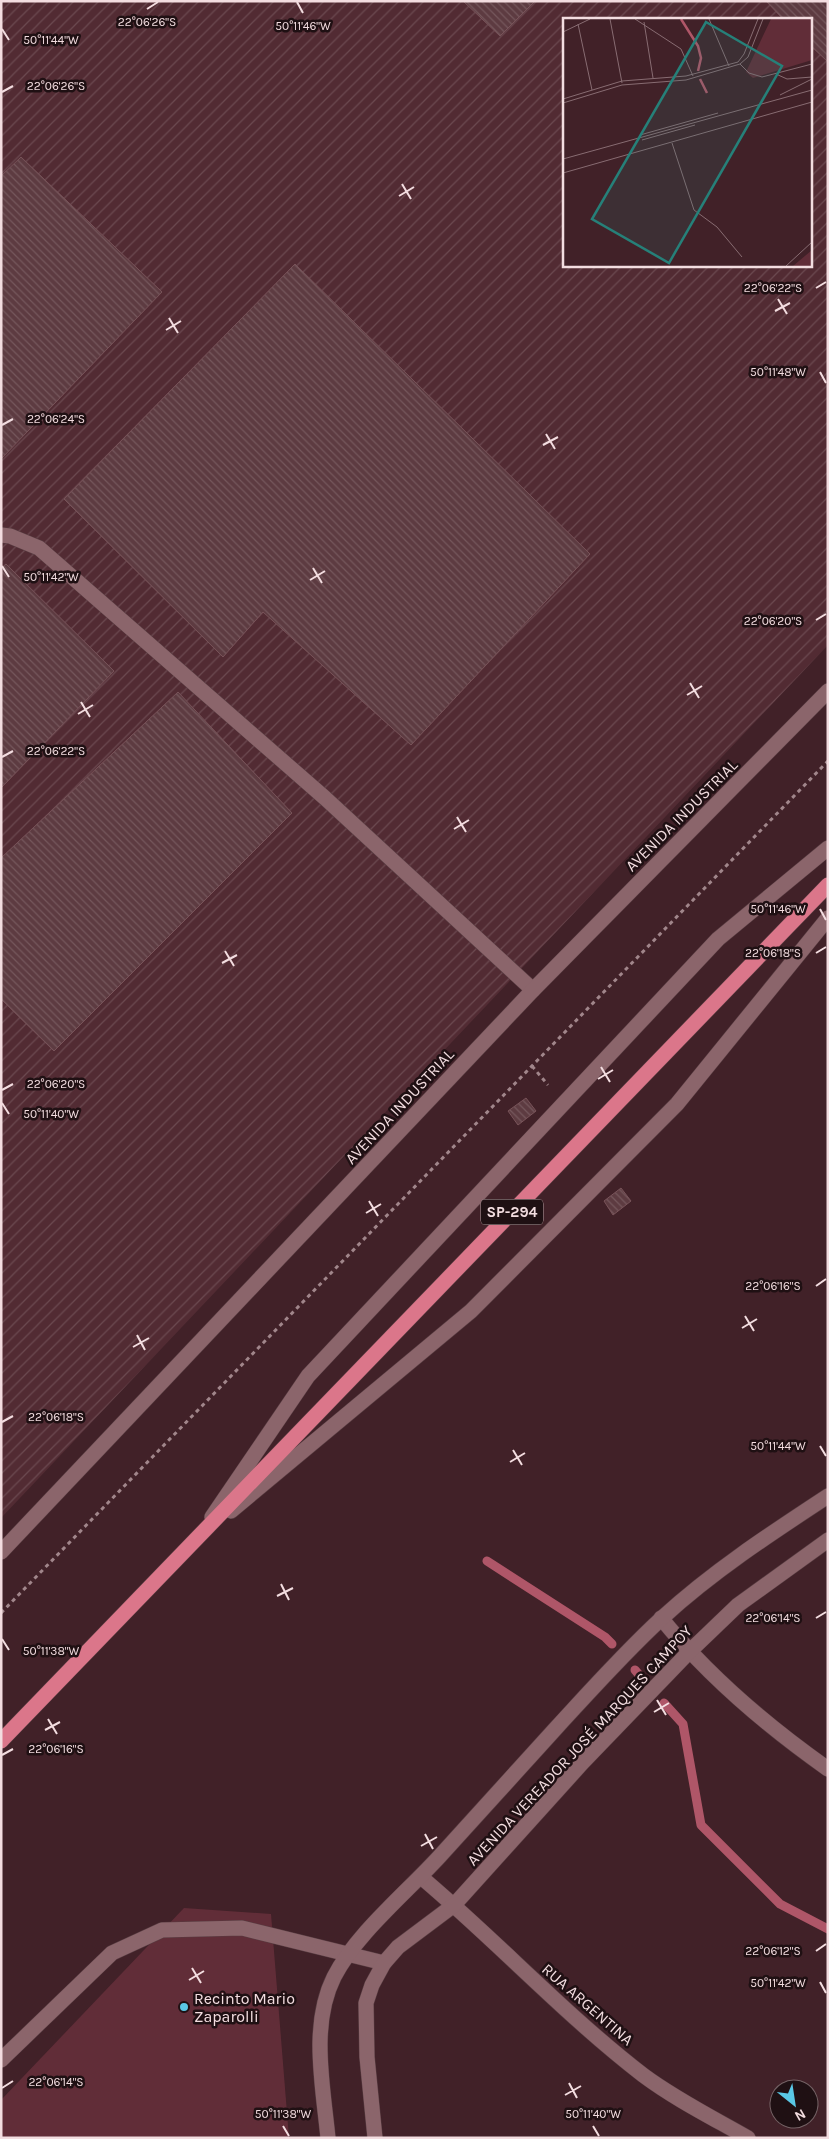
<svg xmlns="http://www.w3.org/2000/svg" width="829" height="2139" viewBox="0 0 829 2139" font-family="Karla,sans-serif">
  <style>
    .industrial { fill: url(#industrial-furrows); fill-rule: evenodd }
    .park { fill: #612d38 }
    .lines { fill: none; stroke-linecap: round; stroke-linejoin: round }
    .stream { stroke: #af5668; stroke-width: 9 }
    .building { fill: url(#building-back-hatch); stroke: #785359 }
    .lane-casing { stroke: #583d42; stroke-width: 16 }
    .street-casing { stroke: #583d42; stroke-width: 16 }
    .highway-casing { stroke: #583d42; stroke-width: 16 }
    .path { stroke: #a1868b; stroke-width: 3; stroke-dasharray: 4 4; stroke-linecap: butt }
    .lane { stroke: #8b656b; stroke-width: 15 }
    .street { stroke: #8b656b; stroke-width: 15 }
    .highway { stroke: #db768a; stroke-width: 15 }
    .ticks { fill: none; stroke: #f3dde0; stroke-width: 2 }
    .poi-dot { fill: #5ac8e6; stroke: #1f1013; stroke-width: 2 }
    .labels { text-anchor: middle; stroke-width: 5; stroke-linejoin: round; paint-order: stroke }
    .shield { fill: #1f1013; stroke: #b3a0a2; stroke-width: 1 }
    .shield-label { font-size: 15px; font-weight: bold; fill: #f3dde0 }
    .street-label { font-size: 16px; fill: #f3dde0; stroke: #1f1013 }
    .poi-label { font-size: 16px; fill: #f3dde0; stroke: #1f1013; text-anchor: start }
    .inset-river { fill: none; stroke: #af5668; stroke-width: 2.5 }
    .inset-road { fill: none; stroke: #886c72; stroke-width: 1 }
    .view { fill: #268079; fill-opacity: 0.15; stroke: #268079; stroke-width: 2.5 }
    .inset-edge { fill: none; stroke: #f3dde0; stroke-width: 2.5 }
    .ticks-label { font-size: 12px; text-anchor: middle; fill: #f3dde0; stroke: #1f1013; stroke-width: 5; stroke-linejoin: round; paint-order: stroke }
  </style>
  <defs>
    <pattern id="industrial-furrows" width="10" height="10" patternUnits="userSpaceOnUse" patternTransform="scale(1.25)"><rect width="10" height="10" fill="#522b33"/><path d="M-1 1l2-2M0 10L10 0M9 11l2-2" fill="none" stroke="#6b4950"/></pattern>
    <pattern id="building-back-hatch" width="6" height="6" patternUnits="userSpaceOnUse" patternTransform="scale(1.25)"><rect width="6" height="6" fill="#5d3b41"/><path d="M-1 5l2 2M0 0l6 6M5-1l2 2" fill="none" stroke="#75575c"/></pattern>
  </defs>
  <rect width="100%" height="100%" fill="#412128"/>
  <path class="industrial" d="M1 1H828V645L1 1518ZM564 19H810V265H564Z"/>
  <path class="park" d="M184 1908 271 1914 289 2138H1V2100Z"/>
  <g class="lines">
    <g class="stream">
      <path d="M487 1561 605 1637 612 1644"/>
      <path d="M635 1670 641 1677"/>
      <path d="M664 1703 683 1724 701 1825 780 1904 828 1929"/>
    </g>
  </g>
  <g class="building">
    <path d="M463 1H535L500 36Z"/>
    <path d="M766 1H828V62L810 45V19H783Z"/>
    <path d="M21 157 162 292 1 459V176Z"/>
    <path d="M295 264 590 554 411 745 263 612 223 657 64 499Z"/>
    <path d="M6 564 114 671 1 788V568Z"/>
    <path d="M178 692 292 813 54 1051 1 999V858Z"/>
    <path d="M526 1098 536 1111 518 1125 508 1111Z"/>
    <path d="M621 1188 631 1201 613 1215 604 1201Z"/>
  </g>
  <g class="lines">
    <defs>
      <g id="lane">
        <path d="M1 535 10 536 39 548 325 798 533 990"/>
        <path d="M231 1511 471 1311 677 1104 828 918"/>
        <path d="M212 1517 308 1376 718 939 828 848"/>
        <path d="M1 2060 112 1953 162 1930 242 1928 384 1963"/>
      </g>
      <g id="street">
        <path d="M1 1552 533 990 828 691"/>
        <path d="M661 1618C709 1677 767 1726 828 1769"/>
        <path d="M421 1877C497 1941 564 2014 643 2075 675 2099 713 2118 748 2138"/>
        <path d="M328 2138C323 2086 310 2025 334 1977 356 1934 406 1893 439 1857 478 1814 518 1770 557 1727 591 1690 625 1652 662 1618 712 1572 770 1534 828 1496"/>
        <path d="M375 2138 367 2057 366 2003 372 1985 384 1963 398 1947 454 1905 583 1762 689 1652 738 1605 828 1540"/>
      </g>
      <path id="highway" d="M1 1741 828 885"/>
    </defs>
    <use href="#lane" class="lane-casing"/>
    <use href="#street" class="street-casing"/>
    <use href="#highway" class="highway-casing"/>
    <g class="path">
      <path d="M532 1066 548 1085"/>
      <path d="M1 1613 828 761"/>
    </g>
    <use href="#lane" class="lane"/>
    <use href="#street" class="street"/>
    <use href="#highway" class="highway"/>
  </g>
  <path class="ticks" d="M297 2 303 13M147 9 158 2M2 29 9 40M2 92 13 86M402 184 411 199M399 196 414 187M816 288 826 282M778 299 787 314M775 311 790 303M169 318 178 333M166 330 181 321M820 372 826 383M2 425 13 419M546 434 555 449M543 445 558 437M2 566 9 577M313 568 322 583M310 580 325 571M816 620 826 614M690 683 699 698M687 695 702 686M81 702 90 717M78 714 93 705M2 757 13 751M457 817 466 832M454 829 469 820M820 909 826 920M225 951 234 966M816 953 826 947M222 963 237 955M601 1067 610 1082M598 1079 613 1070M2 1090 13 1084M2 1103 9 1114M369 1201 378 1216M366 1213 381 1204M816 1286 826 1279M745 1316 754 1331M742 1328 757 1319M137 1335 145 1350M133 1347 149 1338M2 1422 13 1416M820 1446 826 1456M513 1450 522 1465M510 1462 525 1453M281 1584 289 1600M277 1596 293 1588M816 1618 826 1612M2 1639 9 1650M657 1700 666 1715M654 1712 669 1703M48 1719 57 1734M45 1730 60 1722M2 1755 13 1749M425 1834 433 1849M421 1846 437 1837M816 1951 826 1944M192 1968 201 1983M189 1980 204 1971M820 1982 826 1993M569 2083 577 2098M2 2088 13 2081M565 2095 581 2086M283 2126 289 2136M593 2126 599 2136"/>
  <circle class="poi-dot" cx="184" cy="2007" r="5"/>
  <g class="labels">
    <rect class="shield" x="481" y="1199.5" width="62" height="25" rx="4"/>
    <g class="shield-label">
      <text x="512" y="1217">SP-294</text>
    </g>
    <g class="street-label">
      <text transform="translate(681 815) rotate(-45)" y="6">AVENIDA INDUSTRIAL</text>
      <text transform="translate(399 1106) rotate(-47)" y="6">AVENIDA INDUSTRIAL</text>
      <text transform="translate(579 1745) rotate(-47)" y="6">AVENIDA VEREADOR JOSÉ MARQUES CAMPOY</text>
      <text transform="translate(588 2004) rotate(41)" y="6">RUA ARGENTINA</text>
    </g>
    <g class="poi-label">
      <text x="194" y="2004">Recinto Mario<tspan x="194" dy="18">Zaparolli</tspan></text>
    </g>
  </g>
  <g transform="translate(563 18)">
    <rect width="249" height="249" fill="#412128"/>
    <path d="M208 1H249V42L190 60 183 54ZM249 232V248H230Z" fill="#612d38"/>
    <path class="inset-river" d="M118 1 135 28 138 40 135 53M137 61 144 75"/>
    <path class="inset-road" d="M47 1 59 65M72 1 118 31 130 58M146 1 166 48M81 4 90 60M15 6 29 72M0 14 27 1M177 46 186 55 199 59 249 46M213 56 224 61 249 59M217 77 249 61M0 81 59 63 123 58 175 44 181 36 195 1M0 85 59 67 123 62 177 46 185 39 200 1M77 117 155 95M79 122 132 107M109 125 131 192 154 209 179 239M0 141 249 72M0 155 249 84M223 248 249 224"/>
    <path class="view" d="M143 4 219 48 106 245 29 201Z"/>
    <rect width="249" height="249" class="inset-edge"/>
  </g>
  <g class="ticks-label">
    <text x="147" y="26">22°06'26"S</text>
    <text x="303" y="30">50°11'46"W</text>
    <text x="51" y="44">50°11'44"W</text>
    <text x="56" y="90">22°06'26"S</text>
    <text x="773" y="292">22°06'22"S</text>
    <text x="778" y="376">50°11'48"W</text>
    <text x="56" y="423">22°06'24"S</text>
    <text x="51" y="581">50°11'42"W</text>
    <text x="773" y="625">22°06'20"S</text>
    <text x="56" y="755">22°06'22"S</text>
    <text x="778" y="913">50°11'46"W</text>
    <text x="773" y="957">22°06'18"S</text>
    <text x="56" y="1088">22°06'20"S</text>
    <text x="51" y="1118">50°11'40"W</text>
    <text x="773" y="1290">22°06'16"S</text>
    <text x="56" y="1421">22°06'18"S</text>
    <text x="778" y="1450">50°11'44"W</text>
    <text x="773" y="1622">22°06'14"S</text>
    <text x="51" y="1655">50°11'38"W</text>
    <text x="56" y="1753">22°06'16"S</text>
    <text x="773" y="1955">22°06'12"S</text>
    <text x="778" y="1987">50°11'42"W</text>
    <text x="56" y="2086">22°06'14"S</text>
    <text x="283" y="2118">50°11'38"W</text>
    <text x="593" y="2118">50°11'40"W</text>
  </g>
  <rect width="829" height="2139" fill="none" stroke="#f3dde0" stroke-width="5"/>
  <g transform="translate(794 2104) rotate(150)"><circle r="24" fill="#1f1013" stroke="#746265"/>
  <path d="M0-4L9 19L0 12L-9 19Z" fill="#5ac8e6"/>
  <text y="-8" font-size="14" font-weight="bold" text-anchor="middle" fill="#f3dde0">N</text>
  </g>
</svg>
